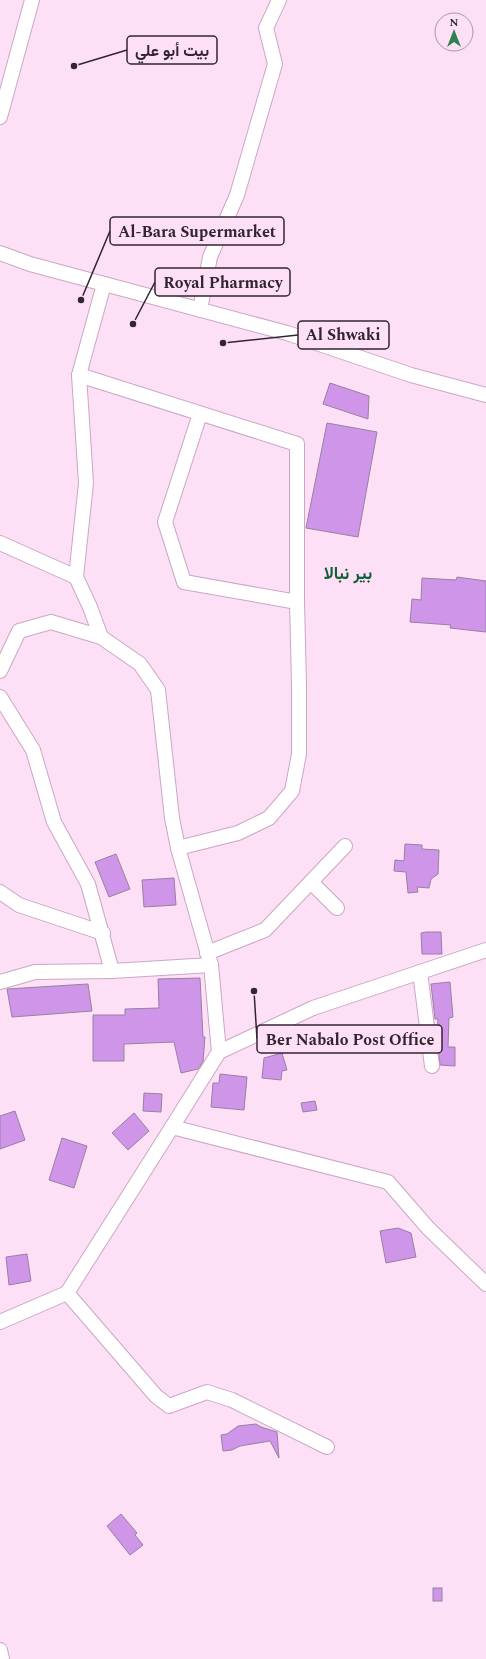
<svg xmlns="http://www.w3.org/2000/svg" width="486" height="1659" viewBox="0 0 486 1659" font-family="Spectral,Vazirmatn,serif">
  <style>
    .building { fill: #cf95e9; stroke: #9681a1 }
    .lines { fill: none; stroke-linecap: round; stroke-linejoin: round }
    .minor-casing { stroke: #caa7c1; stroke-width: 16 }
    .minor { stroke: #fff; stroke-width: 14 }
    .labels { text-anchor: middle; stroke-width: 3.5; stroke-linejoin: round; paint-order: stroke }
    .quarter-label { font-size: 17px; font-weight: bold; fill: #106037; stroke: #fde0f6 }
    .leader { fill: none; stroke: #32252f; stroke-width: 1.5 }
    .callout-dot { fill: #32252f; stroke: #fde0f6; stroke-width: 1.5 }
    .callout { fill: #fde0f6; stroke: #32252f; stroke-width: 1.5 }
    .callout-label { font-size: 16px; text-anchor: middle; font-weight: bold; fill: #32252f }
  </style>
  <rect width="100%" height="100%" fill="#fde0f6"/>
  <g class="building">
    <path d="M330 383 369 396 368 419 323 404Z"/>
    <path d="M327 423 377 432 358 537 306 528Z"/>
    <path d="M457 577 486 581V632L450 628 451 625 410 622 412 599 421 600 422 578 456 580Z"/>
    <path d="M405 844 422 845V849L439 850 438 874 431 879 429 888 417 887 418 892 408 893 406 872 394 871 395 860 404 861Z"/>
    <path d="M116 854 130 889 109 897 95 862Z"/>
    <path d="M174 878 176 905 144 907 142 880Z"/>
    <path d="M426 932H441L442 954H422L421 933Z"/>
    <path d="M200 978 203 1037H205L203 1062 198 1069 181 1073 174 1042 124 1044V1061H93V1015H125V1009L159 1008 158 979Z"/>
    <path d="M450 982 453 1017 449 1018 448 1047H455V1066L440 1065 437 1040 438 1019H435L431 984Z"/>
    <path d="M88 984 92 1011 12 1017 7 989Z"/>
    <path d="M282 1053 287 1070 282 1071 281 1080 262 1078 264 1058Z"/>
    <path d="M220 1074 247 1077 244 1110 211 1107 213 1083H219Z"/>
    <path d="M144 1093 162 1094 161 1112 143 1111Z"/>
    <path d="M315 1101 317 1110 303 1112 301 1103Z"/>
    <path d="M15 1111 25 1140 0 1149V1116Z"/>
    <path d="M134 1113 149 1131 128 1150 112 1133Z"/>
    <path d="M62 1138 87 1146 74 1188 49 1180Z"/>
    <path d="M398 1228 411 1233 416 1257 386 1263 380 1231Z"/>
    <path d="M27 1254 31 1281 9 1285 6 1257Z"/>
    <path d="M256 1424 261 1427 277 1432 279 1458 270 1441 240 1446 232 1450 223 1451 221 1435 227 1434 238 1426Z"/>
    <path d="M121 1514 137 1533 135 1535 143 1545 130 1555 107 1526Z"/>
    <rect x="433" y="1588" width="9" height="13"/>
  </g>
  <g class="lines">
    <defs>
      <g id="minor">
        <path d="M0 117 32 0"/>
        <path d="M0 253 30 264 287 333 411 375 486 395"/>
        <path d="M200 310 210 257 237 195 275 64 266 28 279 0"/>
        <path d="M79 375 297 444V602L299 685V754L292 791 269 818 238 833 178 848"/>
        <path d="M200 414 165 522 184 582 297 602"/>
        <path d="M0 543 76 577"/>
        <path d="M101 637 90 607 76 577 86 483 79 375 104 284"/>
        <path d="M0 671 19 631 51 622 101 637 140 664 158 690 172 818 178 848 211 965 219 1052 172 1127"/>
        <path d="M0 697 33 750 54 822 88 884 112 971"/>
        <path d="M311 882 337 908"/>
        <path d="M0 892 19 905 103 933"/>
        <path d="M207 953 265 930 345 846"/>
        <path d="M420 972 432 1066"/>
        <path d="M0 982 35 972 112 971 211 965"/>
        <path d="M219 1052 313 1008 486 950"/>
        <path d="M0 1322 67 1293"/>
        <path d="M327 1447 232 1400 207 1392 169 1406 156 1396 67 1293 172 1127 388 1182 428 1228 486 1284"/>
        <path d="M0 1650 2 1659"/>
      </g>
    </defs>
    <use href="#minor" class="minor-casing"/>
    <use href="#minor" class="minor"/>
  </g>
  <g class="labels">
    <g class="quarter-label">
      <text x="348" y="579">بير نبالا</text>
    </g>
  </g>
  <path class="leader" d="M74 66L127 50M81 300L110 231M133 324L155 282M223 343L298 335M254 991L257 1039"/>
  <g class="callout-dot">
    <circle cx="74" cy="66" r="4"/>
    <circle cx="81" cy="300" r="4"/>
    <circle cx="133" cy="324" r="4"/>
    <circle cx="223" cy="343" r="4"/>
    <circle cx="254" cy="991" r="4"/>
  </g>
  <g class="callout">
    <rect x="127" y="36" width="90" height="28" rx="4"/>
    <rect x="110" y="217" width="174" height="28" rx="4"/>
    <rect x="155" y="268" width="135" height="28" rx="4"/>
    <rect x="298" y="321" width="91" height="28" rx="4"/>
    <rect x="257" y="1025" width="185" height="28" rx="4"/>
  </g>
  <g class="callout-label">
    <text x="172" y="56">بيت أبو علي</text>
    <text x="197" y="237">Al-Bara Supermarket</text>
    <text x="223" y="288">Royal Pharmacy</text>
    <text x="343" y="340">Al Shwaki</text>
    <text x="350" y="1045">Ber Nabalo Post Office</text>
  </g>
  <g transform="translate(454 32)"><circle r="19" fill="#fde0f6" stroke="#ac95a6"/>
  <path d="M0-3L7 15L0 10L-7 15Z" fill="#308152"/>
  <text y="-6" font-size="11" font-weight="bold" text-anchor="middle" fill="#32252f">N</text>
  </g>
</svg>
